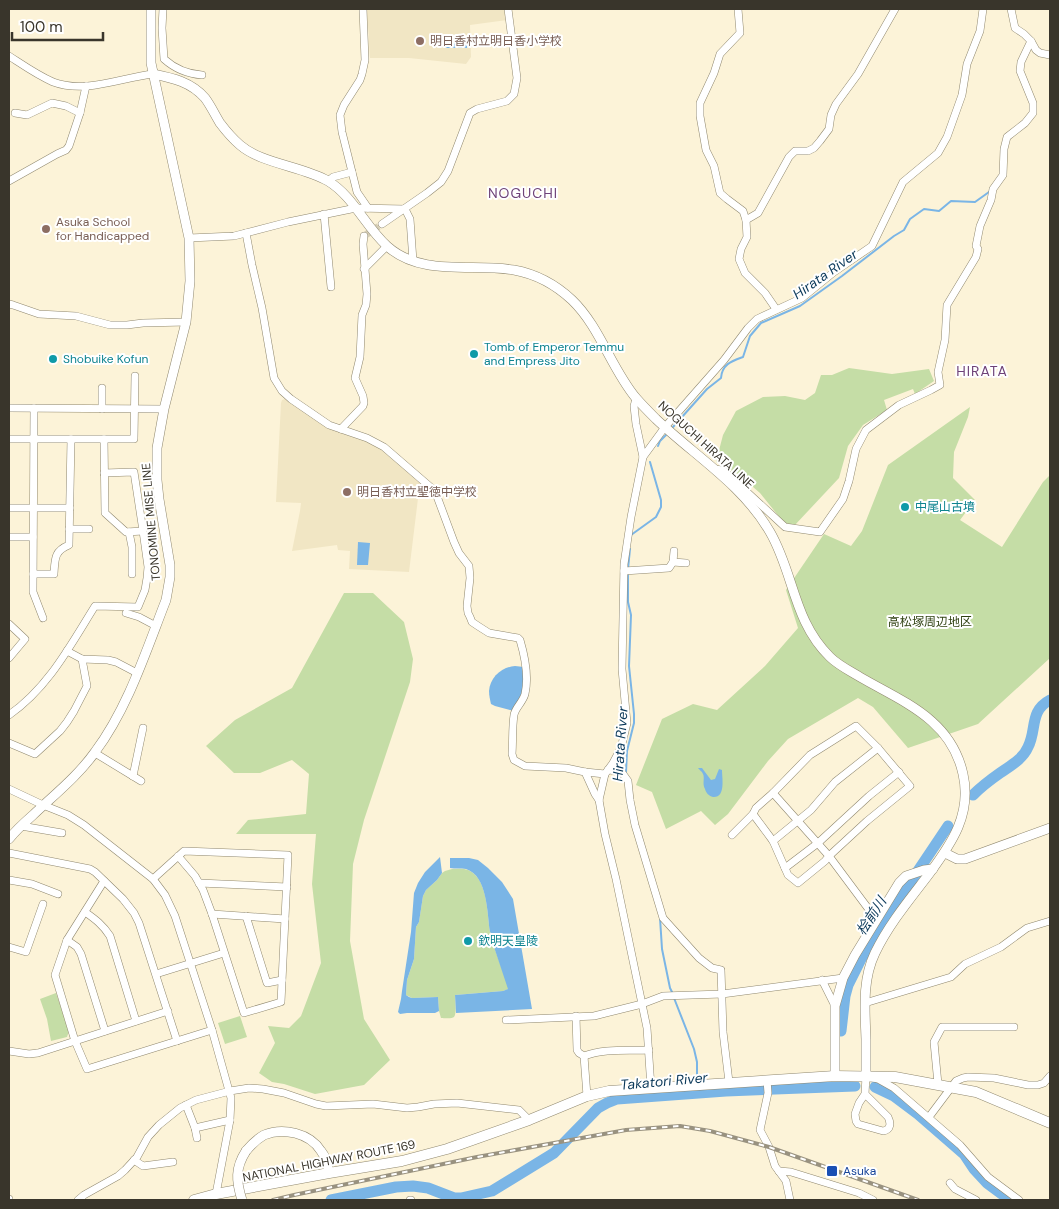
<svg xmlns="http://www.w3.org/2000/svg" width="1059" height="1209" viewBox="0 0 1059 1209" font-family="'DM Sans','Noto Sans JP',sans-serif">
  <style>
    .built { fill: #f1e6c4 }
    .green { fill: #c5dda6 }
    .water { fill: #7ab5e6 }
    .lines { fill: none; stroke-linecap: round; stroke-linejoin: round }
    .stream { stroke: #7ab5e6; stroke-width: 2 }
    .river { stroke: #7ab5e6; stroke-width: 11 }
    .minor-tunnel { stroke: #d5cdb5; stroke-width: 7; stroke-dasharray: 7 3.5; stroke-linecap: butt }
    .minor-casing { stroke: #90886f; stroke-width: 8 }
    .major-casing { stroke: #90886f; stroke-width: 10 }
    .highway-casing { stroke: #90886f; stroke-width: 11 }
    .minor { stroke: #fff; stroke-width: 7 }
    .major { stroke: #fff; stroke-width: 9 }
    .highway { stroke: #fff; stroke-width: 10 }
    .rail-casing { stroke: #999280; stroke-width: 4 }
    .rail { stroke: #fff; stroke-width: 2; stroke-dasharray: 5.5; stroke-linecap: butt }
    .major-bridge-casing { stroke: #90886f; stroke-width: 10; stroke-linecap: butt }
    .major-bridge { stroke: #fff; stroke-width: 9 }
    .education-dot { fill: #8d6e63; stroke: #fff; stroke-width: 2 }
    .culture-dot { fill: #0f9aa8; stroke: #fff; stroke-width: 2 }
    .transit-dot { fill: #1a4fb4; stroke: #fff; stroke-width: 2 }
    .labels { text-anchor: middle; stroke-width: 4; stroke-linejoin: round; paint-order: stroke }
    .education-label { font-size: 12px; fill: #785e54; stroke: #fff; text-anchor: start }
    .culture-label { font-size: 12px; fill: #0d838f; stroke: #fff; text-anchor: start }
    .street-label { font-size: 12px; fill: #39352b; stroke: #fff }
    .park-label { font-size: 12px; fill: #304112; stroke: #fff }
    .transit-label { font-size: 12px; fill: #164399; stroke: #fff; text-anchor: start }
    .neighbourhood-label { font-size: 14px; letter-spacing: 1px; fill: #6e4278; stroke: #fff }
    .water-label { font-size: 14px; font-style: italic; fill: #0b395a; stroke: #fff }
  </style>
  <rect width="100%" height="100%" fill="#fcf3d8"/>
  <g class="built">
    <path d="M367 9H506L507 20 470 25 471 57 466 64 409 58H370Z"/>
    <path d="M285 399 301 409 369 441 386 452 420 482 409 572 349 569 350 551 338 550 337 545 292 551 300 511 301 503 276 502 281 403 282 400Z"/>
  </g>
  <g class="green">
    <path d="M849 368 892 374 929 369 934 381 915 394 913 389 884 400 887 410 863 425 848 446 839 478 794 526 785 524 760 493 738 474 716 462 723 435 736 411 763 397 785 396 805 400 815 393 821 375H832Z"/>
    <path d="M970 407 968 417 954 452 953 478 975 500 960 520 1002 547 1043 482 1050 475V658L978 724 908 748 873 707 858 698 788 739 768 761 728 814 715 825 701 811 666 829 652 792 636 785 662 719 693 704 717 710 765 666 798 628 786 590 824 534 851 546 862 531 888 465Z"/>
    <path d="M344 593H373L404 622 413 659 410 682 364 820 353 864 350 941 364 1019 390 1060 364 1085 315 1094 284 1084 272 1082 259 1073 275 1043 268 1026 289 1028 301 1016 321 963 312 884 316 834H236L248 820 306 814 309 774 292 760 260 773H234L206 746 235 720 292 688Z"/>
    <path d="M452 869C457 869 463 868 468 870 488 878 487 914 490 932L493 935V944L509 989 503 991 455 995C455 999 457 1014 454 1017 452 1019 444 1018 441 1018L439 1011 438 997 412 998 406 995 407 980 414 959 416 927 419 922 423 896 426 890 437 880 442 873 445 871Z"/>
    <path d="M56 993 69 1031 67 1037 51 1041 47 1019 40 999Z"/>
    <path d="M240 1016 247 1037 225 1044 218 1023Z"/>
  </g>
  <g class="water">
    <rect x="444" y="36" width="23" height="12"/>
    <path d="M358 542 370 543 368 565H357Z"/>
    <path d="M515 666 524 667 523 694 514 711 495 706 491 704C490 700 489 695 489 691 490 677 502 667 515 666Z"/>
    <path d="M698 768H702L711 780 715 779 719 769 722 770C722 778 726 798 713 797 709 796 706 793 705 789 702 784 705 778 703 774 702 771 699 770 698 768Z"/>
    <path d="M440 857 442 873 437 880 426 890 423 896 419 922 416 927 414 959 407 980 406 995 409 997 412 998 438 997 439 1011 435 1013H407L400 1014 398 1012 401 999 402 991 411 932 414 893 418 883 425 872Z"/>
    <path d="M450 858H469L478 860 488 868 502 882 513 899 532 1009 456 1013 455 995 503 991 508 989 493 944V935L490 932C487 914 488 876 466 869 461 868 455 869 450 868Z"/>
  </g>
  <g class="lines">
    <g class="stream">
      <path d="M673 427 707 389 721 378C722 364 732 361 743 357L750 336 761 323 800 306 842 276 894 236 904 230 910 219 924 209 939 211 951 201 975 202 989 192"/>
      <path d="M658 446 660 441 666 435"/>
      <path d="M631 537V535L656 517 661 507V500L650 462"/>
      <path d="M628 569 630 549"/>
      <path d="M626 772 627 751 634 723V714L629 666 631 615 628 602V574"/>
      <path d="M660 918 662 949 670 988 673 994"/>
      <path d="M674 998 694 1049 697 1062V1082"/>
    </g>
    <g class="river">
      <path d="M973 795C981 787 990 780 1000 773 1010 766 1023 759 1028 747 1037 730 1029 711 1050 700"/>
      <path d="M841 1031 845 996 848 985 861 959 877 932 948 826"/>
      <path d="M875 1087 894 1096 918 1114 964 1154 974 1169 987 1183 1010 1200"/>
      <path d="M331 1200 396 1187 413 1186 428 1188 454 1198H461L492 1191 554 1153 598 1108 607 1103 617 1099 726 1091 855 1086"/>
    </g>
    <path class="minor-tunnel" d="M364 236 382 224"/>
    <defs>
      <g id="minor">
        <path d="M163 9 162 28 164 59C174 68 188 74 202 75"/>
        <path d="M363 9 365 60 362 74 360 80 344 105 340 115 342 132 357 192 368 208"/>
        <path d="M738 9 740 33 720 54 714 73 700 103V116L706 150 714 166 720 193 727 199 743 211 746 220 747 237 741 249 739 259 745 273 765 293 776 309"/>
        <path d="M1011 9 1015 28 1024 34 1031 41 1036 50 1040 53 1050 55"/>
        <path d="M9 56C23 65 37 75 53 82 85 94 120 78 153 74"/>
        <path d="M15 113 27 115 52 103 66 106 80 113"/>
        <path d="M9 181 57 154 66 150 69 146 80 113 86 86"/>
        <path d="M328 181 333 177 352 172"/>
        <path d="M324 214 331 287"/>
        <path d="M746 220 758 213 789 157 795 151H808L814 148 820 141 829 129 831 115 836 104 858 74 895 9"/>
        <path d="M382 224 427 193 441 182 448 171 470 113 477 109 507 101 514 94 517 78 508 9"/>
        <path d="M246 233 252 265 262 308 274 378 282 391 291 399 329 425 367 438 384 447 435 491 454 542 459 553 469 566 470 578 467 606 468 613 470 617 472 622 478 626 489 633 518 638 520 640C525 657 529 677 525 694 523 702 515 708 514 715 512 728 513 741 512 754L514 760 525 766 566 768 585 772 605 774"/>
        <path d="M189 238 234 236 288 222 356 208 405 209 410 219 413 261"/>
        <path d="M364 269 387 246"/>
        <path d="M9 304 13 305 39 314 76 316 110 325H127L143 323 186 322"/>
        <path d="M636 399 634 406 636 424 643 457 631 517 624 564 622 669 627 723 621 748 613 763 605 774 599 800 605 834 616 879 647 1028 651 1088"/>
        <path d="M9 408 164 409"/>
        <path d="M34 408 33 592 43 618"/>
        <path d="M102 409V388"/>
        <path d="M341 429 363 406 364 403 363 396 355 378 360 357 362 315 366 305 367 294 363 244 364 236"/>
        <path d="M9 439H134L135 376"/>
        <path d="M104 439 105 513 126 532 143 531"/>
        <path d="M643 457 665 427 724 360 748 328 757 319 802 298 834 272 872 246 903 182 938 153 947 137 962 95 967 64 980 31 983 9"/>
        <path d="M714 469 723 470 785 527 820 532 843 499 849 481 856 449 866 430 899 405 931 390 940 385 938 372 945 340 947 305 976 257 978 249 976 246 980 226 991 200 993 189 1003 175 1004 149 1007 137 1025 123 1033 113V103L1020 71 1021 62 1031 41"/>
        <path d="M9 508H70"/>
        <path d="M69 529H89"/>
        <path d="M129 532 132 547V574"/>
        <path d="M9 537H33"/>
        <path d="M673 562 686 563"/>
        <path d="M624 571 669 568 673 562 674 551"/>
        <path d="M33 574H54C55 559 54 551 69 545L71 439"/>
        <path d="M126 613 139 617 156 626"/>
        <path d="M9 624 25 639 9 658"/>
        <path d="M67 651 82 659 108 660 116 662 137 673"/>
        <path d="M9 715C48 688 70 646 95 606L138 607 145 590 147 578 148 567 143 531 134 472 104 473"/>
        <path d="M9 743 35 754 60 731 67 722 74 711 87 686 82 659"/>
        <path d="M95 753 141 781"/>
        <path d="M608 770 619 771 623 774 628 781 630 800 635 825 663 918 699 958 712 968 721 970 723 1032 729 1082"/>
        <path d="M585 772 595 794 599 800"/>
        <path d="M133 776 143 728"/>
        <path d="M9 789 43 805 68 815 84 825 153 879 165 895 175 916 212 1030 231 1098 230 1120 216 1194"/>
        <path d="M753 814 773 841 788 875 798 883 825 861 829 856 867 821 910 786 878 748 856 726 810 755 773 793 829 856 876 919"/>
        <path d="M21 826 62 833"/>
        <path d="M732 835 753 814 756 808 773 793"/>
        <path d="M773 841 811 810 835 782 878 748"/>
        <path d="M9 853 90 869 95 872 123 899 134 913 139 923 177 1041"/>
        <path d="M785 868 818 843 869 796 899 772"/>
        <path d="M153 879 184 851 288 855 281 1002 244 1013 212 914 203 890 195 876 178 856"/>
        <path d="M9 880 32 884 58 894"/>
        <path d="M104 881 67 940 55 975 75 1041 87 1069 212 1030"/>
        <path d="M199 883 287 887"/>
        <path d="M85 912C95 919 103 925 110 936L136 1021"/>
        <path d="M212 914 285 919"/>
        <path d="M246 916 267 983 282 980"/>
        <path d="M67 940 77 947 81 954 105 1031"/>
        <path d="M9 947 26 952 43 904"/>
        <path d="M156 974 224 953"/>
        <path d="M822 980 835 1006"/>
        <path d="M865 1003 951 977 965 964 1001 947 1027 928 1050 921"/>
        <path d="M576 1016 577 1050 579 1053 584 1056C604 1048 628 1051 649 1050"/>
        <path d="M506 1020 594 1016 642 1004 663 996 722 994 843 978"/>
        <path d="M9 1051 29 1054 38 1053 168 1011"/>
        <path d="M584 1056 587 1096"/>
        <path d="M767 1080 768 1093 760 1130 769 1147 775 1166 786 1181 790 1200"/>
        <path d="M938 1084 934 1042 942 1027H1014"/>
        <path d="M865 1094 888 1117C891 1123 891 1130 883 1131L858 1124 856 1121 855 1114 859 1103 865 1094 866 1076 878 1079 894 1088 960 1145 988 1177 1019 1200"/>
        <path d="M186 1105 195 1128 197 1138"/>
        <path d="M929 1117 956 1081 963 1078 968 1077 994 1078 1028 1085H1038L1044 1083 1050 1076"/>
        <path d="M195 1128 230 1120"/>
        <path d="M134 1160 143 1166 173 1162"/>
        <path d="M779 1171 791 1172 859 1193 873 1200"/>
        <path d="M950 1183 955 1189 976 1200"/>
        <path d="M9 1199V1200"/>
        <path d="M78 1200 84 1195 118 1176 125 1170 137 1157 148 1137 159 1125 180 1108 196 1100 230 1091 249 1088 263 1089 284 1093 316 1104 326 1106 373 1104 407 1108 418 1107 434 1104 457 1103 519 1110 529 1120"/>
        <path d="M410 1200H411"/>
      </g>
      <g id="major">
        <path d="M153 74C173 78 191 82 205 98 211 106 215 115 220 123 226 131 233 139 240 145 262 164 302 166 328 181 353 196 365 226 387 246 421 277 473 263 514 270 536 274 556 285 572 300 600 327 611 368 636 398 642 405 649 412 656 419 695 456 743 485 770 532 794 573 793 621 830 657 838 665 850 671 860 677 903 702 951 719 963 774 972 814 952 843 929 874 910 899 889 924 875 953 862 980 865 1010 866 1039 866 1051 866 1064 866 1076"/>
        <path d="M9 839C16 830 25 822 33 815 54 795 78 776 95 752 128 708 146 651 166 600L170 577V565L159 499 157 480V448L164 409 186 322 190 281 189 238 151 63V9"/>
        <path d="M945 853 957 859H965L1050 828"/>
        <path d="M835 1076V1006L843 978 855 955 899 883 906 876 924 870 933 869"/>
        <path d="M246 1151C251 1145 257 1139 264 1135 283 1127 310 1133 321 1151 326 1157 328 1166 329 1173"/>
      </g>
      <path id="highway" d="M194 1200 216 1194 329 1173 402 1161 447 1149 529 1120 587 1096 609 1091 835 1076 895 1077 976 1092 1050 1123"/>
    </defs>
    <use href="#minor" class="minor-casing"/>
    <use href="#major" class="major-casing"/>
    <use href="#highway" class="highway-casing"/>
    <use href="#minor" class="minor"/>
    <use href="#major" class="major"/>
    <use href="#highway" class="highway"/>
    <defs>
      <path id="rail" d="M273 1200 294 1195 477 1157 626 1130 680 1126 710 1131 769 1147 918 1200"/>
    </defs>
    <use href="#rail" class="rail-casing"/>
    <use href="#rail" class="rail"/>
    <defs>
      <path id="major-bridge" d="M242 1200C236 1181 235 1168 246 1151"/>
    </defs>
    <use href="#major-bridge" class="major-bridge-casing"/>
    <use href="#major-bridge" class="major-bridge"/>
  </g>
  <g class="education-dot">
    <circle cx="420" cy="41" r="5"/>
    <circle cx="46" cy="229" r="5"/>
    <circle cx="347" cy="492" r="5"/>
  </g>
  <g class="culture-dot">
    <circle cx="474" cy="354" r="5"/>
    <circle cx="53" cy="359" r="5"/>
    <circle cx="905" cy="507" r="5"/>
    <circle cx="468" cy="941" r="5"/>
  </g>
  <rect class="transit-dot" x="826" y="1165" width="12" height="12" rx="2.5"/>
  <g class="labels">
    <g class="education-label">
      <text x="430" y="45">明日香村立明日香小学校</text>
      <text x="56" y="226">Asuka School<tspan x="56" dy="14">for Handicapped</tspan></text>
      <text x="357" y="496">明日香村立聖徳中学校</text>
    </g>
    <g class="culture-label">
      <text x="484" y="351">Tomb of Emperor Temmu<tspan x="484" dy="14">and Empress Jito</tspan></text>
      <text x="63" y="363">Shobuike Kofun</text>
      <text x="915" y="511">中尾山古墳</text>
      <text x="478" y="945">欽明天皇陵</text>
    </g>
    <g class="street-label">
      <text transform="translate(706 445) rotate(42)" y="4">NOGUCHI HIRATA LINE</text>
      <text transform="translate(151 522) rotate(-95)" y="4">TONOMINE MISE LINE</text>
      <text transform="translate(329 1161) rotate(-11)" y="4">NATIONAL HIGHWAY ROUTE 169</text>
    </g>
    <g class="park-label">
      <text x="930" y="626">高松塚周辺地区</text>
    </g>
    <g class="transit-label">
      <text x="843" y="1175">Asuka</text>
    </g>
    <g class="neighbourhood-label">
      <text x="523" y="198">NOGUCHI</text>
      <text x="982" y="376">HIRATA</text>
    </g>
    <g class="water-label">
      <text transform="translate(825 274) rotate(-35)" y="5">Hirata River</text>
      <text transform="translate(620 744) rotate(-86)" y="5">Hirata River</text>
      <text transform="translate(871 916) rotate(-57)" y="5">桧前川</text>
      <text transform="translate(664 1081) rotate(-5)" y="5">Takatori River</text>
    </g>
  </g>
  <rect width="1059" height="1209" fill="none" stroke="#39352b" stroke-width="20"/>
  <path d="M12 32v8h91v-8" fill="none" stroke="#39352b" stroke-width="2.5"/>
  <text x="20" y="32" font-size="15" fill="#39352b" stroke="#ffffff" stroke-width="4" paint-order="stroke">100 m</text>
</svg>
